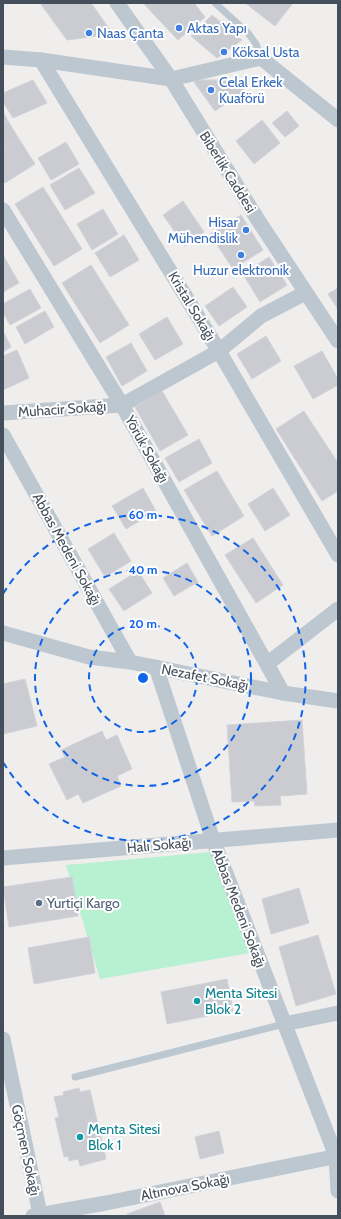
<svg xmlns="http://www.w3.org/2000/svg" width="341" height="1219" viewBox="0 0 341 1219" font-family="Cabin,sans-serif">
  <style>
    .green { fill: #b8f1d1 }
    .building { fill: #caccd2; stroke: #d1d3d9 }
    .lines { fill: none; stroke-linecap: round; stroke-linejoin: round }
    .lane { stroke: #bdc7d0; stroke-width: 7 }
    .street { stroke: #bdc7d0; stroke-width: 15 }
    .ring { fill: none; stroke: #1064e7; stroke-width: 2; stroke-dasharray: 7 5 }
    .shop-dot { fill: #3f7fe0; stroke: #fff; stroke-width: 1.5 }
    .service-dot { fill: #5c6f8a; stroke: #fff; stroke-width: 1.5 }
    .culture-dot { fill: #0f9aa8; stroke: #fff; stroke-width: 1.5 }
    .labels { text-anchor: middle; stroke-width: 4; stroke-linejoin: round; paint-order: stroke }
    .shop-label { font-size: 14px; fill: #366cbe; stroke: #fff; text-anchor: start }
    .street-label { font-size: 14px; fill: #454f5b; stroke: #fff }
    .service-label { font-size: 14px; fill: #4e5e75; stroke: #fff; text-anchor: start }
    .culture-label { font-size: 14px; fill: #0d838f; stroke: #fff; text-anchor: start }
    .centre { fill: #1064e7; stroke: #fff; stroke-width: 2 }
    .ring-label { font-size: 12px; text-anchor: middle; font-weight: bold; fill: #1064e7; stroke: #fff; stroke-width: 4; stroke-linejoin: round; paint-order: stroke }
  </style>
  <rect width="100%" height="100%" fill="#f0eded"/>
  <path class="green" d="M211 852 250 953 100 979 66 865Z"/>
  <g class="building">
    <path d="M40 3H91L113 34 67 40Z"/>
    <path d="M143 3H194L205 17 178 40Z"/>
    <path d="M245 3H293L275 26Z"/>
    <path d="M212 15 242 40 217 58 191 36Z"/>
    <path d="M33 80 47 103 13 118 3 102V93Z"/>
    <path d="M198 80H236L244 91 215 111 194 82Z"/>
    <path d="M287 111 299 126 285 137 272 123Z"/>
    <path d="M3 112 8 121 3 124Z"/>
    <path d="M262 120 280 143 254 164 236 141Z"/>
    <path d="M8 121 19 139 3 149V124Z"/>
    <path d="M19 139 35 164 5 183 3 181V149Z"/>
    <path d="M66 142 79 164 51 180 38 158Z"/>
    <path d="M79 168 95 193 65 210 50 185Z"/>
    <path d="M43 187 82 249 54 266 15 204Z"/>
    <path d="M183 201 204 232 185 246 163 215Z"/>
    <path d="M103 209 118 234 92 250 77 224Z"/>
    <path d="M241 215 263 250 233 269 210 234Z"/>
    <path d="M124 235 139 260 110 277 95 253Z"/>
    <path d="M3 255 19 283 3 292Z"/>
    <path d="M269 257 287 285 260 302 243 274Z"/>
    <path d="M91 265 129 325 100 343 62 283Z"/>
    <path d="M233 287 247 307 219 326 205 306Z"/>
    <path d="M338 288V309L328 294Z"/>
    <path d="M30 289 41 308 10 325 3 312V304Z"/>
    <path d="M45 311 54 327 25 344 16 327Z"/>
    <path d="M167 317 183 344 155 360 139 334Z"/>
    <path d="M3 331 11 347 3 352Z"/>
    <path d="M266 336 281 361 252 379 237 354Z"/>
    <path d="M131 343 147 371 122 386 106 357Z"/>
    <path d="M17 350 29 378 3 390V356Z"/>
    <path d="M322 351 338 379V385L313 399 294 366Z"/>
    <path d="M162 391 188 435 160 451 135 407Z"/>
    <path d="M304 411 338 463V491L322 501 276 429Z"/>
    <path d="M199 439 212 463 179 482 165 458Z"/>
    <path d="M217 471 244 516 212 536 184 490Z"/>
    <path d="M143 488 156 511 126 529 112 506Z"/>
    <path d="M273 488 290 515 265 531 248 504Z"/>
    <path d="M114 533 131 561 105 577 88 549Z"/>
    <path d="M253 538 283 585 256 603 225 555Z"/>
    <path d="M187 563 198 582 174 596 163 578Z"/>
    <path d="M138 571 152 593 124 611 109 589Z"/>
    <path d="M25 679 37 726 3 734V684Z"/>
    <path d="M302 720 307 794 280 796 281 805 255 806 254 801 232 802 227 725Z"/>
    <path d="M102 731 106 740 117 735 132 769 117 776 121 786 83 803 78 794 67 800 49 764 65 757 61 750Z"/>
    <path d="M72 877 78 916 9 927 3 887Z"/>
    <path d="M299 888 309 923 271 934 262 899Z"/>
    <path d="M318 935 336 994 296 1006 279 947Z"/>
    <path d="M89 937 95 973 34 984 28 948Z"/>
    <path d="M227 979 233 1011 167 1024 161 992Z"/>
    <path d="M79 1088 80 1092 90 1090 106 1159 80 1166 78 1159 69 1161 68 1156 64 1157 55 1118 59 1117 54 1097 64 1095 63 1092Z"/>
    <path d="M219 1131 224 1153 200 1159 195 1137Z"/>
    <path d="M160 1202 165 1216H128L127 1214Z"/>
  </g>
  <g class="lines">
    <g class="lane">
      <path d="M215 3 248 33 256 44 261 58"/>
      <path d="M75 1077 284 1024"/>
    </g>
    <g class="street">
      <path d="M117 3 171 79 258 220 338 341"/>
      <path d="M3 57 41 60 171 79 261 58 338 120"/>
      <path d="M41 60 219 351 338 555"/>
      <path d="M3 210 122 405 283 693"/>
      <path d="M3 413 122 405 219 351 261 316 305 293"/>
      <path d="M3 435 130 662"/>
      <path d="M3 633 89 657 130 662 283 693 338 701"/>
      <path d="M267 664 338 609"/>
      <path d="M156 667 213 840 336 1156 338 1191"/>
      <path d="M3 858 338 830"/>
      <path d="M284 1024 338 1013"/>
      <path d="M3 1039 40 1214"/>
      <path d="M33 1216 106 1203 338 1156"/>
    </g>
  </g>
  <g class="ring">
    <circle cx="143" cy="678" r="54"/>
    <circle cx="143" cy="678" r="108"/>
    <path d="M3 594A163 163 0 1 1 3 762"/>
  </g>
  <g class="shop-dot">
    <circle cx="179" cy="28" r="4"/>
    <circle cx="89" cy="33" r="4"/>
    <circle cx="224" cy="52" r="4"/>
    <circle cx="211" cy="90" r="4"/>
    <circle cx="246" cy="230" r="4"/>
    <circle cx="241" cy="255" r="4"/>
  </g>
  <circle class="service-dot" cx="39" cy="903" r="4"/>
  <g class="culture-dot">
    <circle cx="197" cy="1001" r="4"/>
    <circle cx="80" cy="1137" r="4"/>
  </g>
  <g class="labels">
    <g class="shop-label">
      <text x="187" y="33">Aktas Yapı</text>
      <text x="97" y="38">Naas Çanta</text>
      <text x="232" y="57">Köksal Usta</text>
      <text x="219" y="87">Celal Erkek<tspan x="219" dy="16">Kuaförü</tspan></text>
      <text x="238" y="227" text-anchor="end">Hisar<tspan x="238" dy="16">Mühendislik</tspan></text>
      <text x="241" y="275" text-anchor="middle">Huzur elektronik</text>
    </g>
    <g class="street-label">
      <text transform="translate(228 172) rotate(58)" y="5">Biberlik Caddesi</text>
      <text transform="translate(192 306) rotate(59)" y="5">Kristal Sokağı</text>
      <text transform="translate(62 409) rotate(-4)" y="5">Muhacir Sokağı</text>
      <text transform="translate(147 449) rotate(61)" y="5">Yörük Sokağı</text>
      <text transform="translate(67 549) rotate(61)" y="5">Abbas Medeni Sokağı</text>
      <text transform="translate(205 677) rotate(11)" y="5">Nezafet Sokağı</text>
      <text transform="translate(159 845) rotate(-5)" y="5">Halı Sokağı</text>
      <text transform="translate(239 908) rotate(69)" y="5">Abbas Medeni Sokağı</text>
      <text transform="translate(26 1150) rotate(78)" y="5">Göçmen Sokağı</text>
      <text transform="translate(185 1187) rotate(-11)" y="5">Altınova Sokağı</text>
    </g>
    <g class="service-label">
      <text x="47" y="908">Yurtiçi Kargo</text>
    </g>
    <g class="culture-label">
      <text x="205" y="998">Menta Sitesi<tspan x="205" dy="16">Blok 2</tspan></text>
      <text x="88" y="1134">Menta Sitesi<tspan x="88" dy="16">Blok 1</tspan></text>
    </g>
  </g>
  <circle cx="143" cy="678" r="6" class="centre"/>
  <g class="ring-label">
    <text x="143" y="519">60 m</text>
    <text x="143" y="574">40 m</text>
    <text x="143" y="628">20 m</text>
  </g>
  <rect width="341" height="1219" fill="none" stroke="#454f5b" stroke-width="8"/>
</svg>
